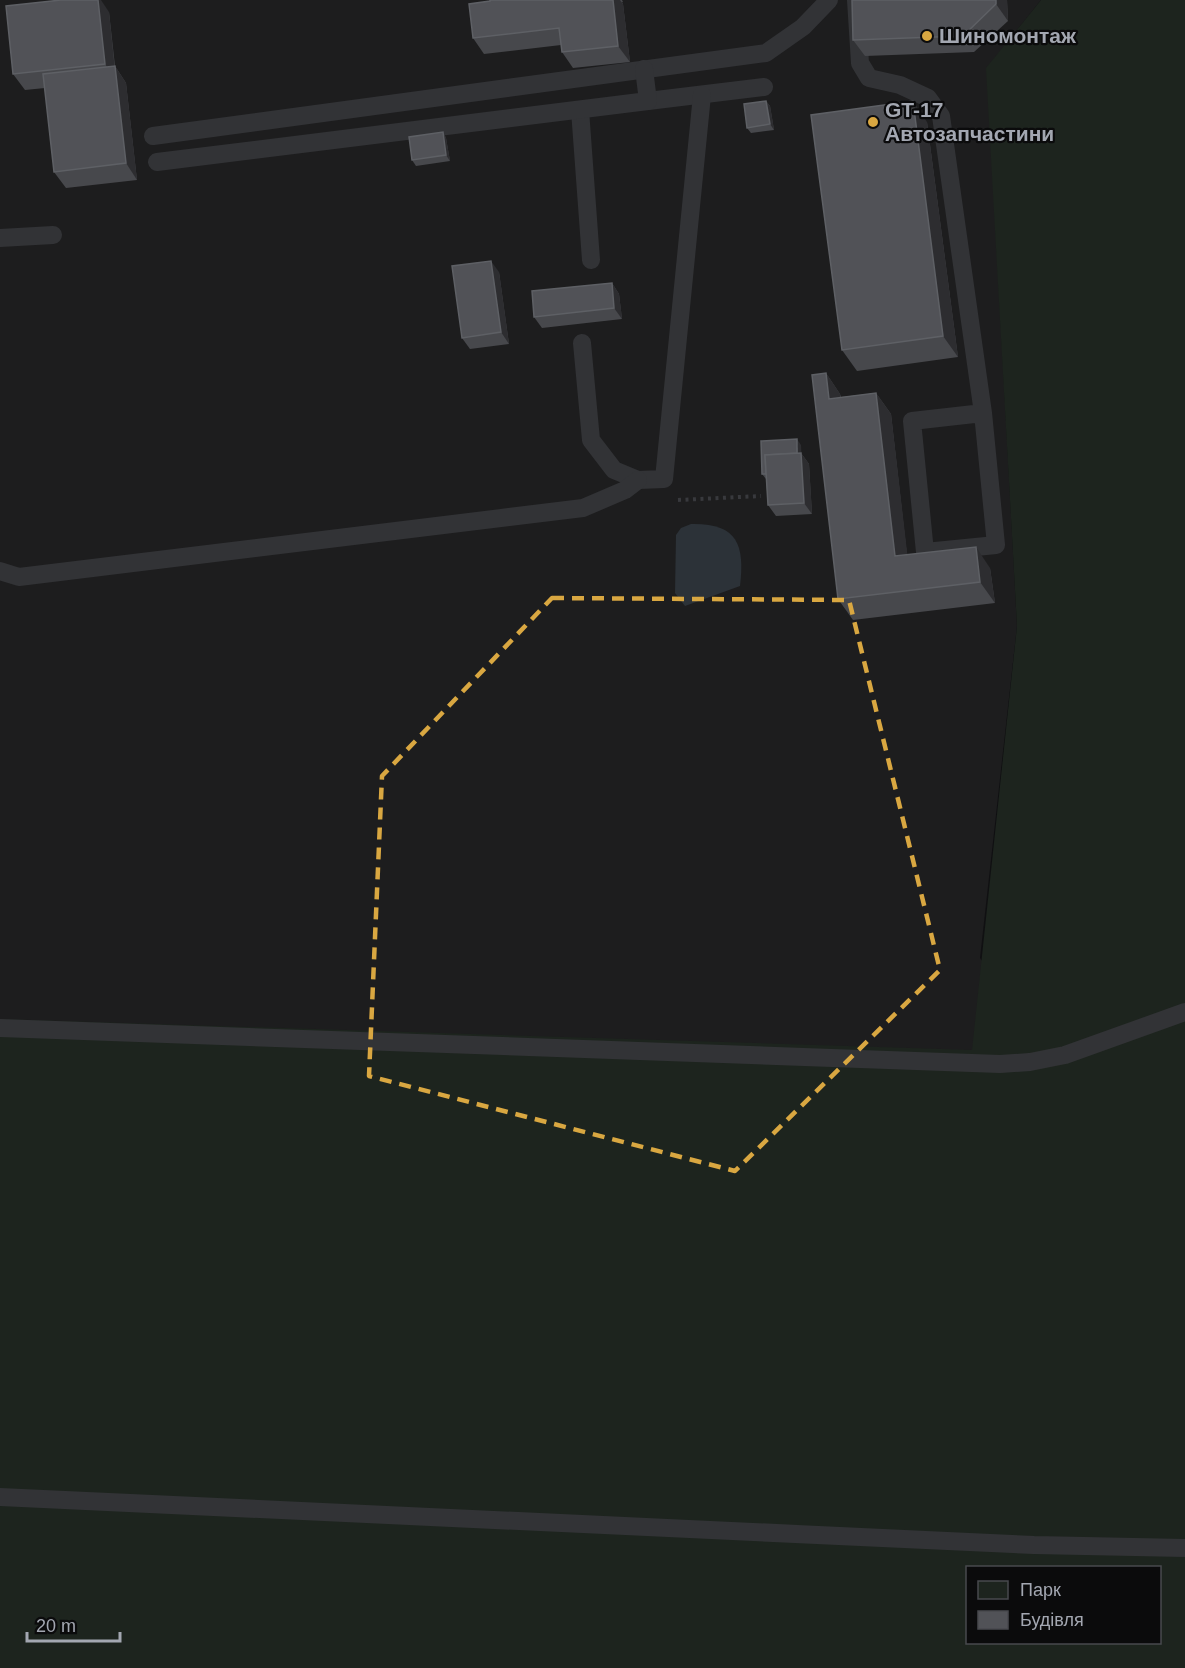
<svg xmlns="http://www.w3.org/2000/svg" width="1185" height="1668" viewBox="0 0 1185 1668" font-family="Helvetica,sans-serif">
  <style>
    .built { fill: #1d1d1e; fill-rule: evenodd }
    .green { fill: #1d241e; fill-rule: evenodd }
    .water { fill: #2c3238 }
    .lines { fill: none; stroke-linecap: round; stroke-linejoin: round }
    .path { stroke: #38393d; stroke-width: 4; stroke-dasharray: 3 4.5; stroke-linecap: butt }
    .lane { stroke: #323336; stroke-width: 18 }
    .wall { fill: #47484c }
    .shaded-wall { fill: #2d2d30 }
    .building { fill: #515257; stroke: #5e6065; stroke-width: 1.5 }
    .marked { fill: none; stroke: #d9a741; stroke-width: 4.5; stroke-dasharray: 12 8; stroke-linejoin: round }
    .poi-dot { fill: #d9a741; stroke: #0b0b0c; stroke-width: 2 }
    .labels { text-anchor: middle; stroke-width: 4.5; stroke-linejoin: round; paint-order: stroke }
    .poi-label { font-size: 21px; font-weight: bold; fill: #a3a7b1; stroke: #0b0b0c; text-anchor: start }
  </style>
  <rect width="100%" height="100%" fill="#101012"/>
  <path class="built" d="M0 0H1041L987 68 1017 626 980 958 1048 1050 1185 1668H0ZM968 1568H1160V1642H968Z"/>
  <path class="green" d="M1041 0H1185V1668H0V1019L972 1050 1017 626 986 68ZM968 1568H1160V1642H968Z"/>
  <path class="water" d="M691 524C737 523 745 544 740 586L685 606 675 593 676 535 681 528Z"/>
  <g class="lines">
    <path class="path" d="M678 500 761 496"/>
    <g class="lane">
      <path d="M856 0 860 63 869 78 900 85 928 98 941 116 983 413 996 545 925 552 912 421 983 413"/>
      <path d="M648 101 764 87"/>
      <path d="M580 110 591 260"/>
      <path d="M153 136 766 53 803 27 829 0"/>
      <path d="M157 162 648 101 644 69"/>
      <path d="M0 238 53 235"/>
      <path d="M582 343 591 440 614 470 638 480 664 479 702 95"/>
      <path d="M0 571 19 577 583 508 625 490 638 480"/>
      <path d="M0 1028 1000 1064 1030 1062 1065 1055 1185 1012"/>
      <path d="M0 1497 1034 1545 1185 1548"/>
    </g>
  </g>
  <g class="wall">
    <path d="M490 0H622L623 2H622L623 4 630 62 573 68 562 52 561 45 484 54 473 38Z"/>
    <path d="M1007 0 1008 21 974 52 865 56 853 40Z"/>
    <path d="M109 12 115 66 126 83 137 180 66 188 54 172 45 88 25 90 13 74Z"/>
    <path d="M766 101 770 106 774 130 751 133 747 128Z"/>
    <path d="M927 122 958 357 857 371 842 350Z"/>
    <path d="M443 132 446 138 450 161 416 166 412 160Z"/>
    <path d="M499 272 509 344 470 349 462 338Z"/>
    <path d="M612 283 619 294 622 319 542 328 534 317Z"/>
    <path d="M826 373 840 394 841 397 876 393 891 414 907 555 990 568 995 603 853 620 838 599Z"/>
    <path d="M801 445V453L809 464 812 514 776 516 768 505 766 479 762 474Z"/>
  </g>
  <g class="shaded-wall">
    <path d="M98 0H101L109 12 116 80 105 64Z"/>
    <path d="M613 0H620L623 4 630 62 618 46Z"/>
    <path d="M996 0H1007L1008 21 996 4Z"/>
    <path d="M115 66 126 83 137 180 126 163Z"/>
    <path d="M766 101 770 106 774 130 770 124Z"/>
    <path d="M913 101 927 122 958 357 943 336Z"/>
    <path d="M443 132 446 138 450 161 446 155Z"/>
    <path d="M491 261 499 272 509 344 501 332Z"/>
    <path d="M612 283 619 294 622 319 614 308Z"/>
    <path d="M826 373 840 394 843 420 829 399Z"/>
    <path d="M876 393 891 414 910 577 895 556Z"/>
    <path d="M797 439 801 445 802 464 798 458Z"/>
    <path d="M801 453 809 464 812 514 804 503Z"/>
    <path d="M976 547 990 568 995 603 980 582Z"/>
  </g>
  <g class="building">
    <path d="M61 0H98L105 64 13 74 6 6Z"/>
    <path d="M490 0H613L618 46 562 52 559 28 473 38 469 4 490 1Z"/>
    <path d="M852 0H996V4L963 36 853 40Z"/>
    <path d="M115 66 126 163 54 172 43 74Z"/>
    <path d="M766 101 770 124 747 128 744 104Z"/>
    <path d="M913 101 943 336 842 350 811 115Z"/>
    <path d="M443 132 446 155 412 160 409 137Z"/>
    <path d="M491 261 501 332 462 338 452 266Z"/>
    <path d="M612 283 614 308 534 317 532 291Z"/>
    <path d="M826 373 829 399 876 393 895 556 976 547 980 582 838 599 812 375Z"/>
    <path d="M797 439V453L765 455 766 474H762L761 441Z"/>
    <path d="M801 453 804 503 768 505 765 455Z"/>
  </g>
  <path class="marked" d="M552 598 849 600 940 970 735 1171 369 1076 382 776Z"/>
  <g class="poi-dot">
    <circle cx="927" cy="36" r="6"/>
    <circle cx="873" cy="122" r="6"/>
  </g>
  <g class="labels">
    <g class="poi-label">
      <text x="939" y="43">Шиномонтаж</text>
      <text x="885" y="117">GT-17<tspan x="885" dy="24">Автозапчастини</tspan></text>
    </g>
  </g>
  <rect x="966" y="1566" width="195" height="78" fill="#0b0b0c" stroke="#48494e" stroke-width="1.5"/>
  <rect x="978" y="1581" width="30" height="18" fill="#1d241e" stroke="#48494e" stroke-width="1.5"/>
  <text x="1020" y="1596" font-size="18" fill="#a3a7b1">Парк</text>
  <rect x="978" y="1611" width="30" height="18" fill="#515257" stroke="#48494e" stroke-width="1.5"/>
  <text x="1020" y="1626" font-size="18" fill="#a3a7b1">Будівля</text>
  <path d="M27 1632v9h93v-9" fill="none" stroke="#a3a7b1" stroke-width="3"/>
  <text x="36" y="1632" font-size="18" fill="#a3a7b1" stroke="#0b0b0c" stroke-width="4.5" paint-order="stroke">20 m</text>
</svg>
